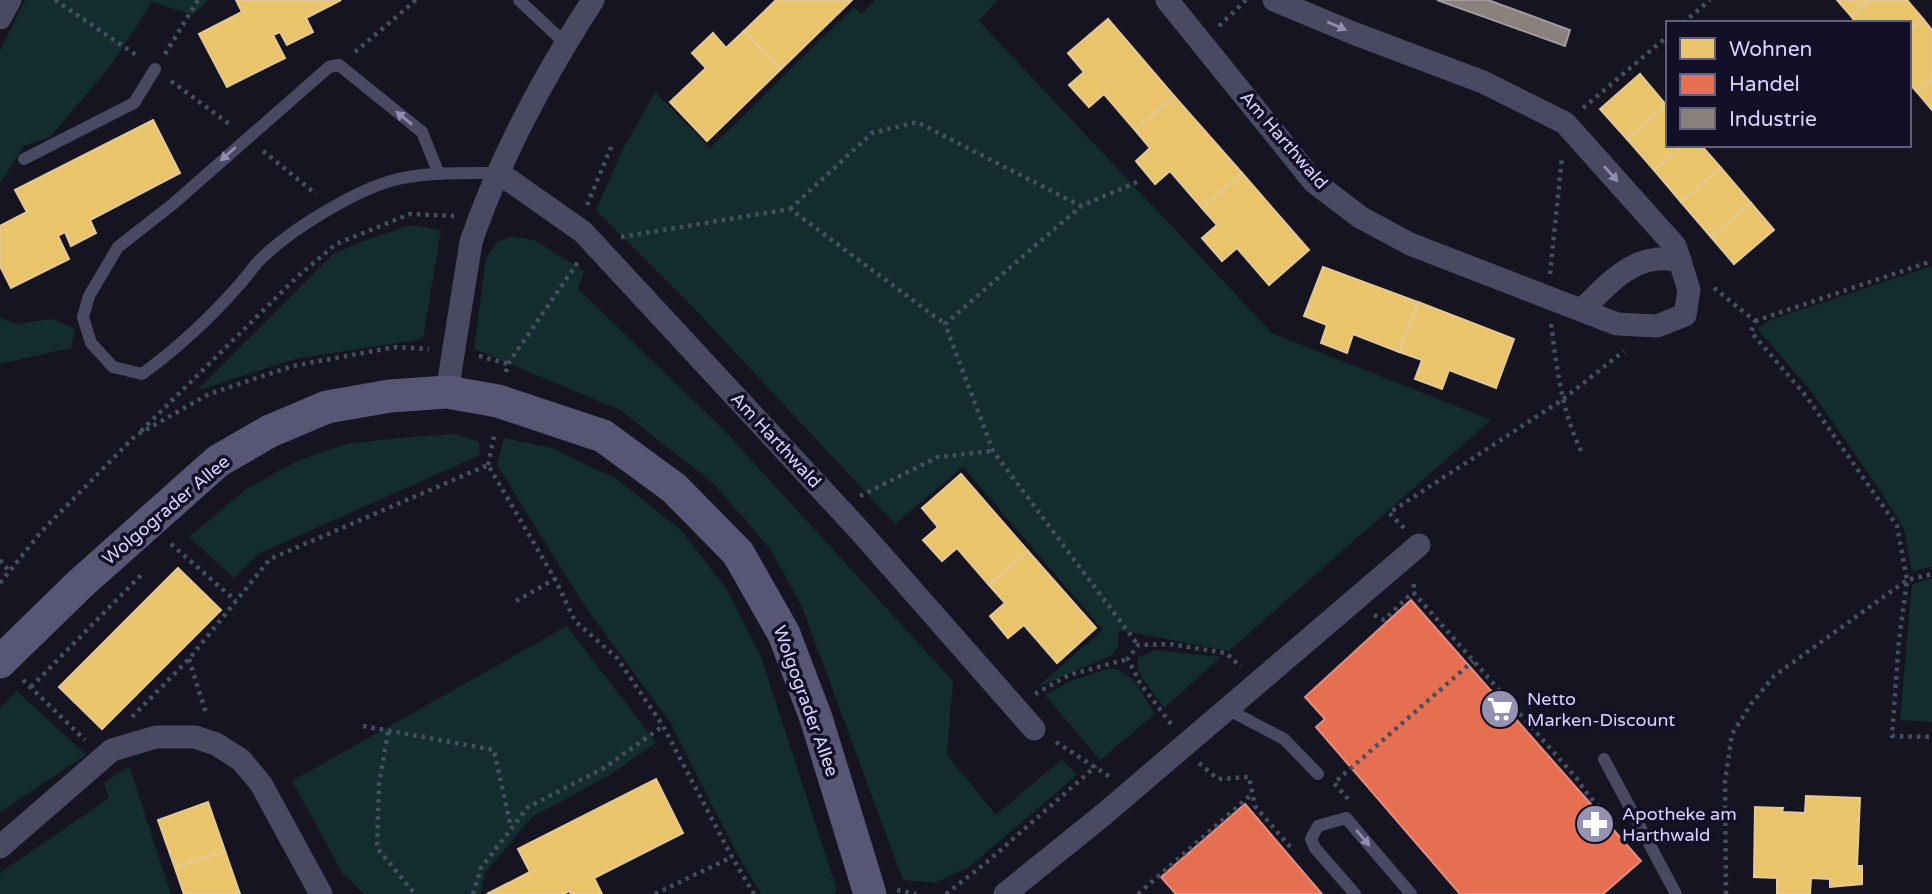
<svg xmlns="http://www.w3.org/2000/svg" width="1932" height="894" viewBox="0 0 1932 894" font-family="'Varela Round',sans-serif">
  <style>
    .green { fill: #132c2d }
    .homes { fill: #e9c46a; stroke: #e4c997; stroke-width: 2 }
    .shops { fill: #e76f51; stroke: #e38d85; stroke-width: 2 }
    .industry { fill: #8a817c; stroke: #a29aa3; stroke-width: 2 }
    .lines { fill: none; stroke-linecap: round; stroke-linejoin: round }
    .path { stroke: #44505f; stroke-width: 4.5; stroke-dasharray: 3.5 5; stroke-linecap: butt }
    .lane { stroke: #4a4962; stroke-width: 12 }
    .street { stroke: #4a4962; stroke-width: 23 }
    .secondary { stroke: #575674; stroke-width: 33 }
    .oneway { fill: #928eb0 }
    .labels { text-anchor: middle; stroke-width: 7; stroke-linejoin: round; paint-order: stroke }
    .street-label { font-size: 18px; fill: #d9d4ff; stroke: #130f26 }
    .poi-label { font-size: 18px; fill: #d9d4ff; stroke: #130f26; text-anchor: start }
  </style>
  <rect width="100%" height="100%" fill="#161421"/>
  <g class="green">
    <path d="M25 0H208L193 15 152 2 112 64 50 137 24 146 0 183V51Z"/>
    <path d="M875 0H998L979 21 1272 333 1491 420 1229 651 1119 630 1118 646 1112 655 1036 688 1103 630 963 467 895 524 688 302 596 210 623 149 655 92 710 148 854 7 861 14Z"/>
    <path d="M410 225 441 230 423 339 295 359 196 391 333 254 361 242Z"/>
    <path d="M511 236 534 240 584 271 578 289 723 429 953 681 947 755 996 815 1062 759 1077 775 969 867 935 883 903 880 802 607 771 550 714 484 620 410 474 349 486 258 497 242Z"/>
    <path d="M1932 266V567L1912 571 1904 529 1881 492 1814 395 1758 329 1770 320Z"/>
    <path d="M0 317 15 324 52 319 75 328 71 348 0 364Z"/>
    <path d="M454 434 479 442 480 455 260 553 234 578 189 537 246 489 297 461 346 444 399 438Z"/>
    <path d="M504 438 552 448 617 479 682 531 727 590 760 654 837 890 834 894H761L739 858 670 722 584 605 497 465Z"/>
    <path d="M1932 578V722L1900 720 1912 584Z"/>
    <path d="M567 626 656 743 608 776 532 817 485 873 481 894H365L343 874 292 781Z"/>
    <path d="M1155 650 1221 657 1164 708 1143 679 1138 669V658Z"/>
    <path d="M1110 668C1133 670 1143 696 1155 714L1100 760 1045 695 1073 680Z"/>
    <path d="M17 691 86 755 0 812V708Z"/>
    <path d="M129 766 171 894H0V873L109 798 104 783Z"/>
  </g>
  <g class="homes">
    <path d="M236 0H341L306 18 313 32 287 45 280 32 273 35 285 58 227 87 199 34 242 12Z"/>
    <path d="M776 0H852L781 69 744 31Z"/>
    <path d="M1837 0H1869L1851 16Z"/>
    <path d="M1869 0H1907L1923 19 1909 31V23H1856L1851 16Z"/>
    <path d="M1108 19 1174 96 1135 130 1104 94 1089 107 1069 85 1084 72 1068 53Z"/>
    <path d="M1923 19 1932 30V79L1917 92 1909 83V31Z"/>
    <path d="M744 31 781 69 707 141 670 102 706 68 692 53 713 33 726 48Z"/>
    <path d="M1640 74 1666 105 1627 139 1600 109Z"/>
    <path d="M1932 79V110L1917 92Z"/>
    <path d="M1174 96 1242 173 1202 208 1170 171 1155 184 1136 161 1150 148 1135 130Z"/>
    <path d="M1666 105 1668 145H1683L1654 170 1627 139Z"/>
    <path d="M153 120 180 173 90 220 96 233 71 246 65 232 58 236 69 259 11 288 0 266V226L27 212 15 190Z"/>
    <path d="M1683 145H1701L1721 168 1681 202 1654 170Z"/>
    <path d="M1721 168 1751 203 1711 237 1681 202Z"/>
    <path d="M1242 173 1309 250 1269 285 1237 248 1222 261 1202 238 1217 225 1202 208Z"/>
    <path d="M1751 203 1774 230 1734 264 1711 237Z"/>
    <path d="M1323 267 1418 302 1399 352 1353 334 1347 353 1321 343 1327 325 1304 316Z"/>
    <path d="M1418 302 1514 339 1496 388 1449 370 1442 389 1415 379 1422 360 1399 352Z"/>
    <path d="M961 474 1028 551 989 585 957 548 942 561 923 540 938 527 922 508Z"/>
    <path d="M1028 551 1096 628 1057 663 1024 625 1008 638 990 616 1005 603 989 585Z"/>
    <path d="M178 568 221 610 102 729 59 687Z"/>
    <path d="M656 779 683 833 594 878 602 894H571L569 891 564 894H487L530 872 518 849Z"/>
    <path d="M1806 796 1860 798 1857 866H1862V884L1830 887V879L1811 878 1810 894H1777V878L1754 877 1755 807 1783 808 1782 812 1805 813Z"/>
    <path d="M208 802 225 851 175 868 158 820Z"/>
    <path d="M225 851 240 894H184L175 868Z"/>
  </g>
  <g class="shops">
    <path d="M1411 600 1641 861 1603 894H1460L1316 727 1325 719 1305 697Z"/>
    <path d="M1245 804 1322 894H1176L1161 877Z"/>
  </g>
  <path class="industry" d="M1437 0H1488L1570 30 1565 46Z"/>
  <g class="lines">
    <g class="path">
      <path d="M55 0 139 57"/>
      <path d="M1683 23 1710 0"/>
      <path d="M1219 26 1246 0"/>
      <path d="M355 52 416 0"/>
      <path d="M165 54 198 0"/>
      <path d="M171 81 232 126"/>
      <path d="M1583 108 1668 36"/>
      <path d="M263 151 316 194"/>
      <path d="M1137 182 1081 206 945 324 993 451 1138 645"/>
      <path d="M587 205 612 145"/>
      <path d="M790 209 872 133 917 122 1081 206"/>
      <path d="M621 237 790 209 945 324"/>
      <path d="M1550 274 1562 157"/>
      <path d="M1714 288 1755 321 1751 332 1806 396 1897 526 1907 580 1899 640 1892 736 1932 737"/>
      <path d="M1755 321 1932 261"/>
      <path d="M1551 324C1557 370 1562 413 1583 455"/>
      <path d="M479 356 508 364"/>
      <path d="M506 372 508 364 578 262"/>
      <path d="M141 431 297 277 336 244 410 214 454 216"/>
      <path d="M488 465 495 432"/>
      <path d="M860 496 938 457 993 451"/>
      <path d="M1404 528 1389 513 1562 400 1624 351"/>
      <path d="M171 544 236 601"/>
      <path d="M0 560 10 572"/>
      <path d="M0 583 41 532 135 436 209 394 293 366 395 347 429 349"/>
      <path d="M1414 584 1413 592 1578 780 1585 791 1614 825"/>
      <path d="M516 601 555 579"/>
      <path d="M1374 615 1384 620 1413 592"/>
      <path d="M189 659 206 713"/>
      <path d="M23 680 85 740"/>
      <path d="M31 687 144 572"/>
      <path d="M1035 694 1069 675 1128 659"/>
      <path d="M132 717 189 659 270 559 488 465 555 579 575 621 617 658 663 726 732 857 754 894"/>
      <path d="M1171 724 1140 683 1128 659 1138 645 1170 644 1226 653 1241 667"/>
      <path d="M363 726 494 750 511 828"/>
      <path d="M388 732 379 784 377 848 415 894"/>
      <path d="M1056 742 1110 777"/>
      <path d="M1199 763 1218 779 1249 777 1255 806 1291 848"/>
      <path d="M1348 799 1334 783 1473 661"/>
      <path d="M897 890 916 894"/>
      <path d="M473 894 481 868 528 807 604 768 663 726"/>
      <path d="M655 894 732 857"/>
      <path d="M946 894 987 862 1096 766"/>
      <path d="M1138 894 1252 794"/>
      <path d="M1726 894 1725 782 1732 734 1751 704 1774 676 1907 580 1932 574"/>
    </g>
    <g class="lane">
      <path d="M519 0 565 43"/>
      <path d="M24 159 134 103 155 69"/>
      <path d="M439 174 422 132 339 65 329 67 173 204 118 247 89 296 83 317 91 343 113 367 142 374C178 348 211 317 240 284 246 277 251 270 257 263 286 232 356 189 398 179 431 172 466 173 499 173"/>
      <path d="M1227 709 1284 739 1318 774"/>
      <path d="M1604 759 1676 894"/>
      <path d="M1355 894 1315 848 1311 839 1318 826 1346 818 1411 894"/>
    </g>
    <g class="street">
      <path d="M1167 0 1314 182 1360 217 1410 244 1617 324 1657 326 1685 315 1689 290 1680 261C1637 250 1610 282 1582 310"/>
      <path d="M1274 0 1353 33 1483 82 1565 123 1675 246 1680 261"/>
      <path d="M0 18 10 0"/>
      <path d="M499 173 583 232 860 531 1034 729"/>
      <path d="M447 392 471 242C500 157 544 76 593 0"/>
      <path d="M0 847 112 750 156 737H195L216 744 241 760 261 784 321 894"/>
      <path d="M1005 894 1103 815 1419 545"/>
    </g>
    <path class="secondary" d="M0 662 80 584 218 461 270 431 327 407 390 396 447 392 498 401 603 436 674 488 738 553 784 634 816 718 870 894"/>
  </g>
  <defs><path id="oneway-solid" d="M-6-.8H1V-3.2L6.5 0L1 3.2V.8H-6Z" transform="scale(1.75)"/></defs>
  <g class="oneway">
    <use href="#oneway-solid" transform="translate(1337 26) rotate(23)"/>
    <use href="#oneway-solid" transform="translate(404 118) rotate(-141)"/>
    <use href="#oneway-solid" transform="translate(228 154) rotate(138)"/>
    <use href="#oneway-solid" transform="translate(1611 174) rotate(48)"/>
    <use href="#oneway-solid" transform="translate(1363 838) rotate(50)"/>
  </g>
  <defs>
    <symbol id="supermarket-disc" viewBox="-11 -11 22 22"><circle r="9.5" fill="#9591b1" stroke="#130f26"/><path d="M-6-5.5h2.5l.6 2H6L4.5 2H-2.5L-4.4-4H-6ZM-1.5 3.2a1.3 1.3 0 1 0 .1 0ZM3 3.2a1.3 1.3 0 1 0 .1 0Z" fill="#fff"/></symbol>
    <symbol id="pharmacy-disc" viewBox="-11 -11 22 22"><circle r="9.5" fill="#9591b1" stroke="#130f26"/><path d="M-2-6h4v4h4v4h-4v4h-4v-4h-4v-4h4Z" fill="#fff"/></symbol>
  </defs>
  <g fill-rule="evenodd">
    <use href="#supermarket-disc" x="1478" y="687" width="44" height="44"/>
    <use href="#pharmacy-disc" x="1573" y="802" width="44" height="44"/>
  </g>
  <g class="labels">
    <g class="street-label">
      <text transform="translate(1284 140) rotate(49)" y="6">Am Harthwald</text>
      <text transform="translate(776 440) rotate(47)" y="6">Am Harthwald</text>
      <text transform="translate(166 510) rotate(-40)" y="6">Wolgograder Allee</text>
      <text transform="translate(806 701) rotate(70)" y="6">Wolgograder Allee</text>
    </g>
    <g class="poi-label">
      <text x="1527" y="705">Netto<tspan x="1527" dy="21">Marken-Discount</tspan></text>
      <text x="1622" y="820">Apotheke am<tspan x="1622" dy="21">Harthwald</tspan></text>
    </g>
  </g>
  <rect x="1666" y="21" width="245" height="126" fill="#130f26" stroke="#625e7d" stroke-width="2"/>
  <rect x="1680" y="38" width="35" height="21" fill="#e9c46a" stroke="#625e7d" stroke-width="2"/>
  <text x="1729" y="56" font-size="21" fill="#d9d4ff">Wohnen</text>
  <rect x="1680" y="74" width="35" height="21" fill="#e76f51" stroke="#625e7d" stroke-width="2"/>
  <text x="1729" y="91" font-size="21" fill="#d9d4ff">Handel</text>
  <rect x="1680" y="108" width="35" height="21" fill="#8a817c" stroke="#625e7d" stroke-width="2"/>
  <text x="1729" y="126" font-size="21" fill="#d9d4ff">Industrie</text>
</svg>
